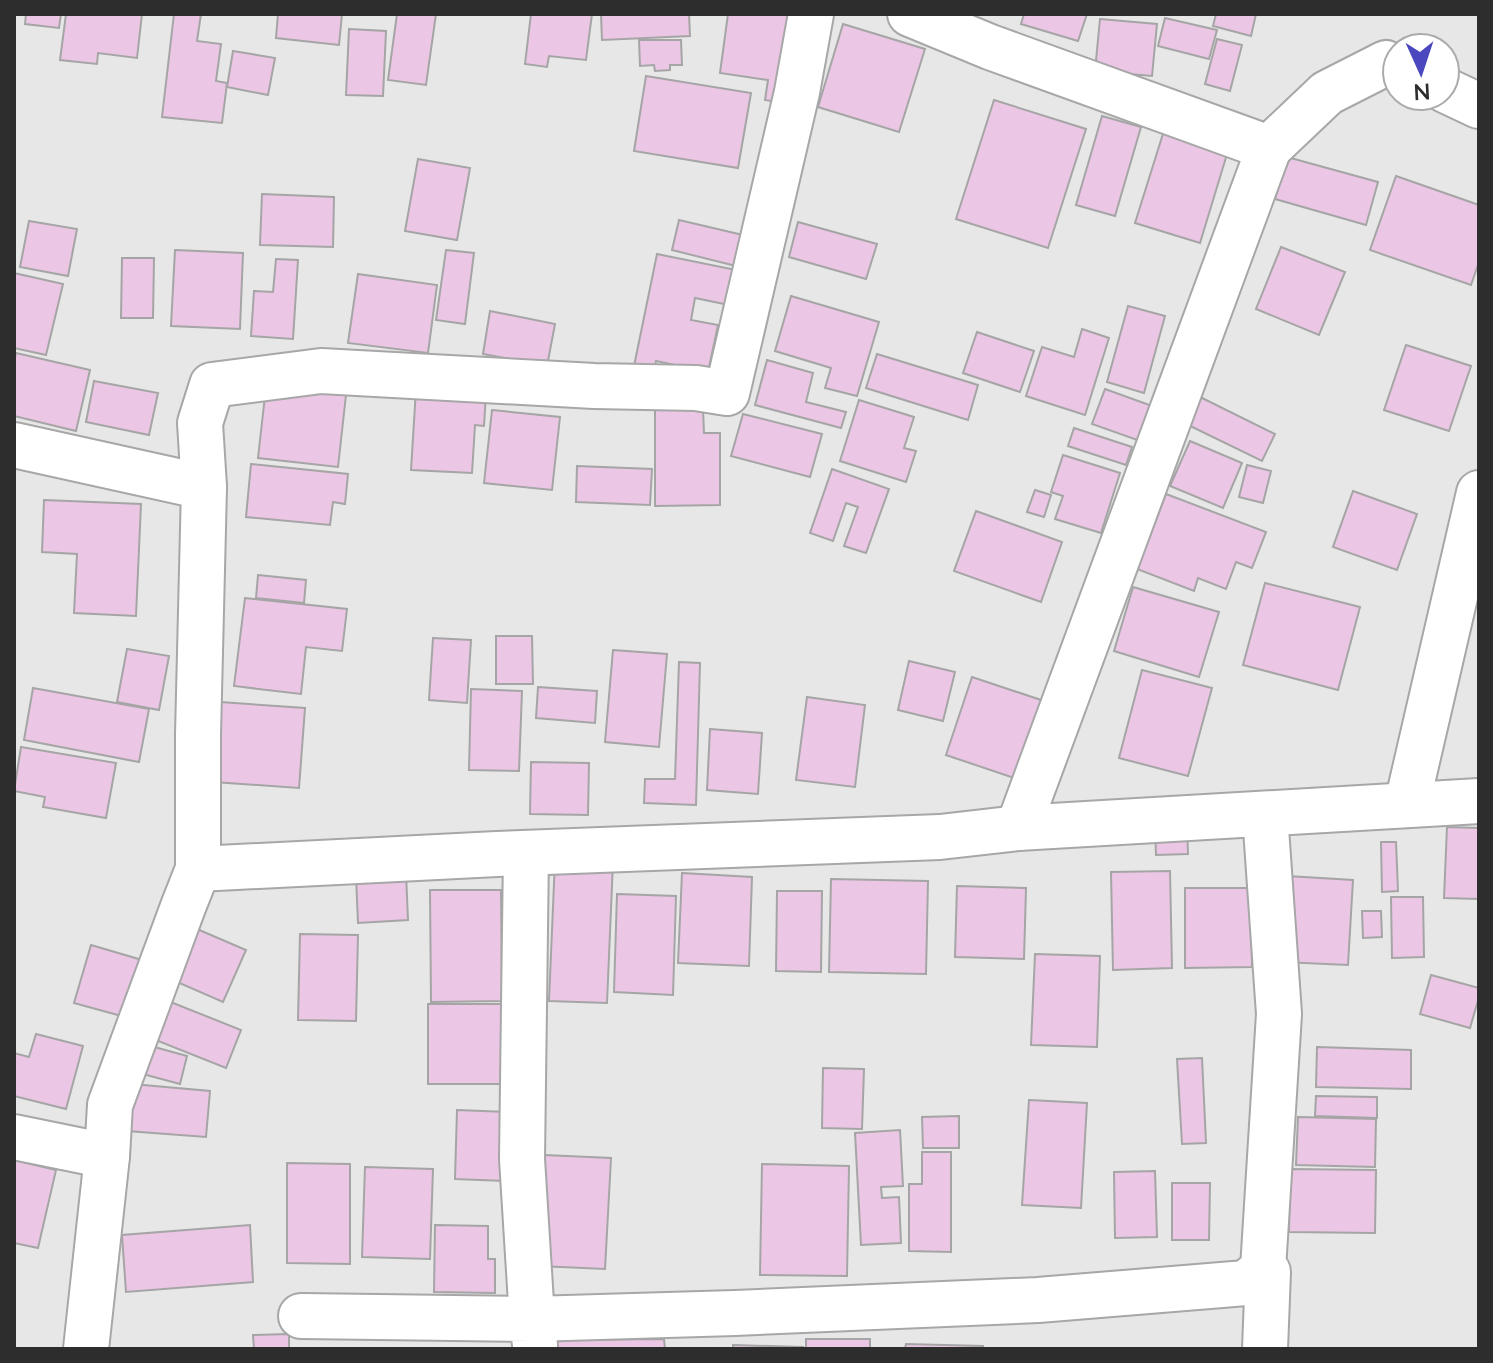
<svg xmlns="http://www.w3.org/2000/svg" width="1493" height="1363" viewBox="0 0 1493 1363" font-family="Lato,sans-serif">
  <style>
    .building { fill: #ebc7e5; stroke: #a6a5a5; stroke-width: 2 }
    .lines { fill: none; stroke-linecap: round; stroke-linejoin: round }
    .minor-casing { stroke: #a7a7a8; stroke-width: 48 }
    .minor { stroke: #fff; stroke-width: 44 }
  </style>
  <rect width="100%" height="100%" fill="#e7e7e8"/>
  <g class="building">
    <path d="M26 14H61L59 28 25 24Z"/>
    <path d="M66 14H142L137 58 98 53 97 64 60 60Z"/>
    <path d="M174 14H201L197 41 221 44 216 81 227 83 222 123 162 117Z"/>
    <path d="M278 14H342L339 45 276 38Z"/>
    <path d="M397 14H436L426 85 388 80Z"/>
    <path d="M531 14H592L586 60 549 56 547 67 525 64Z"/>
    <path d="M601 14H689L690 36 602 40Z"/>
    <path d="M728 14H802L789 104 765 100 768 80 720 73Z"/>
    <path d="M1024 14H1087L1078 41 1021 24Z"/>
    <path d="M1216 14H1256L1251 36 1213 26Z"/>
    <path d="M1165 18 1217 30 1209 59 1158 46Z"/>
    <path d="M1100 19 1157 24 1152 76 1095 71Z"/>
    <path d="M843 24 925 49 899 132 818 107Z"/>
    <path d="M349 29 386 31 383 96 346 95Z"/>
    <path d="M1217 39 1242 45 1230 91 1205 84Z"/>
    <path d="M639 40H681L682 65H670V70L655 71 654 65 640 66Z"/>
    <path d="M233 51 275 58 268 95 227 87Z"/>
    <path d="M646 76 751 93 738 168 634 151Z"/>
    <path d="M994 100 1086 129 1048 248 956 219Z"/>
    <path d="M1102 116 1141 127 1115 216 1076 205Z"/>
    <path d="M1167 121 1231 141 1200 243 1135 223Z"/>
    <path d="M1287 157 1378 182 1366 225 1275 199Z"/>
    <path d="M418 159 470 168 457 240 405 231Z"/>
    <path d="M1396 176 1479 205V262L1471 285 1370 250Z"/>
    <path d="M262 194 334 197 333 247 260 245Z"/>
    <path d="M679 220 743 235 736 266 672 250Z"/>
    <path d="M29 221 77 229 68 276 20 267Z"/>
    <path d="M798 222 877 244 866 279 789 257Z"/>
    <path d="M1281 247 1345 272 1319 335 1256 309Z"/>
    <path d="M175 250 243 253 240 329 171 326Z"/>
    <path d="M446 250 474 253 465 324 436 320Z"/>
    <path d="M657 254 736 270 729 305 695 298 691 320 718 325 708 372 656 361 653 375 633 371Z"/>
    <path d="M122 258H154L153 318H121Z"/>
    <path d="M276 259 298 260 293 339 251 336 254 291 273 292Z"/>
    <path d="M14 273 63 284 46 355 14 348Z"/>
    <path d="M358 274 437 285 428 353 348 343Z"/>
    <path d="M791 296 879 322 857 396 825 388 831 368 775 351Z"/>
    <path d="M1128 306 1165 316 1144 393 1107 382Z"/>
    <path d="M490 311 555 324 547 366 483 354Z"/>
    <path d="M1082 329 1109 338 1085 415 1026 396 1042 347 1074 357Z"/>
    <path d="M977 332 1034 351 1020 392 963 373Z"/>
    <path d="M1406 345 1471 366 1449 431 1384 410Z"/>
    <path d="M16 353 90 370 76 431 14 416V362Z"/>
    <path d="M877 354 978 385 968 420 866 388Z"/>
    <path d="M767 360 813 373 806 402 846 412 841 428 755 405Z"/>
    <path d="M94 381 158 393 149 435 86 422Z"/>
    <path d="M266 387 346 395 338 467 258 458Z"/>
    <path d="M416 389 486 393 484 426 475 425 472 473 411 470Z"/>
    <path d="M1105 389 1169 412 1157 447 1092 424Z"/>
    <path d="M1196 395 1275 434 1262 461 1182 422Z"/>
    <path d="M859 400 914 417 904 448 916 451 906 482 840 461Z"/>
    <path d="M655 409H703L704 433H720V505L655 506Z"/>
    <path d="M492 410 560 417 552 490 484 483Z"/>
    <path d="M743 414 822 434 810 477 731 456Z"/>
    <path d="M1074 428 1132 447 1126 465 1068 446Z"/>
    <path d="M1190 441 1242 463 1223 508 1170 486Z"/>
    <path d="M1063 455 1120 473 1101 533 1055 519 1063 496 1051 492Z"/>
    <path d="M251 464 348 474 345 504 333 502 330 525 246 517Z"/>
    <path d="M1247 465 1271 471 1263 503 1239 497Z"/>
    <path d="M577 466 652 469 650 505 576 502Z"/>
    <path d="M832 469 889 489 866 553 844 546 858 507 846 503 833 541 810 533Z"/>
    <path d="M1035 490 1051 495 1044 517 1027 512Z"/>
    <path d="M1353 491 1417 514 1397 570 1333 547Z"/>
    <path d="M1166 494 1266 532 1252 568 1236 562 1226 589 1198 578 1194 591 1137 569Z"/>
    <path d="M44 500 141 504 136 616 74 613 77 554 42 552Z"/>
    <path d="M976 511 1062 542 1041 602 954 571Z"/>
    <path d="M258 575 306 580 304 603 256 598Z"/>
    <path d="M1265 583 1360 607 1338 690 1243 665Z"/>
    <path d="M1133 587 1219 612 1199 677 1114 651Z"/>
    <path d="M245 598 347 609 342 651 306 647 301 694 234 686Z"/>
    <path d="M496 636H532L533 684H496Z"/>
    <path d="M433 638 471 640 467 703 429 700Z"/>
    <path d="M127 649 169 656 159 710 117 702Z"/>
    <path d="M613 650 667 654 659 747 605 742Z"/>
    <path d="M909 661 955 672 943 721 898 710Z"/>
    <path d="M679 662 700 663 696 805 644 803 645 779H675Z"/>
    <path d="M1142 670 1212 688 1188 776 1119 758Z"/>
    <path d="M972 677 1041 700 1014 778 946 755Z"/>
    <path d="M538 687 597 691 595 723 536 718Z"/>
    <path d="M33 688 149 709 139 762 24 740Z"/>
    <path d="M471 689 522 691 519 771 469 770Z"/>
    <path d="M807 697 865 705 855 787 796 780Z"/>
    <path d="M220 702 305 708 299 788 214 782Z"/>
    <path d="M710 729 762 733 758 794 707 790Z"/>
    <path d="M21 747 116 763 106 818 43 807 45 797 14 791Z"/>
    <path d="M531 762 589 763 588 815 530 814Z"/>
    <path d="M1187 827 1188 854 1156 855 1155 828Z"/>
    <path d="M1447 827 1479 828V899L1444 898Z"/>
    <path d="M1381 842H1396L1398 891 1382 892Z"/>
    <path d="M555 860 613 862 607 1003 549 1001Z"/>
    <path d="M1170 871 1172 968 1113 970 1111 872Z"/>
    <path d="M406 873 408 920 358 923 356 876Z"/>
    <path d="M682 873 752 877 749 966 678 963Z"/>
    <path d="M1287 876 1353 880 1348 965 1282 962Z"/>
    <path d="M831 879 928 881 926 974 829 972Z"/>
    <path d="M957 886 1026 888 1024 959 955 957Z"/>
    <path d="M1185 888H1251L1252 967 1185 968Z"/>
    <path d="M430 890H501L502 1001 431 1002Z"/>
    <path d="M777 891H822L821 972 776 971Z"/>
    <path d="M617 894 676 896 673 995 614 992Z"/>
    <path d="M1391 897H1423L1424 957 1392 958Z"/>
    <path d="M1362 911H1381L1382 937 1363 938Z"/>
    <path d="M190 926 246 950 223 1002 168 978Z"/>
    <path d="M300 934 358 935 356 1021 298 1020Z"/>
    <path d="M91 945 142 960 125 1017 74 1003Z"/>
    <path d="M1035 954 1100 956 1097 1047 1031 1045Z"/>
    <path d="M1431 975 1479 988V997L1470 1028 1420 1014Z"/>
    <path d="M163 999 241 1030 226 1068 148 1037Z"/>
    <path d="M428 1004H503L502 1084H428Z"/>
    <path d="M36 1034 83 1046 66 1109 14 1096V1053L29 1057Z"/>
    <path d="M147 1045 187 1056 180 1084 139 1073Z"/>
    <path d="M1317 1047 1411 1050V1089L1316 1087Z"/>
    <path d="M1202 1058 1206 1143 1182 1144 1177 1059Z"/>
    <path d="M823 1068 864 1069 862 1129 822 1128Z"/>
    <path d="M132 1084 210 1091 206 1137 127 1131Z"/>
    <path d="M1316 1096 1377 1097V1118L1315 1116Z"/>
    <path d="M1029 1100 1087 1103 1081 1208 1022 1205Z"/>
    <path d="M457 1110 507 1112 505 1181 455 1179Z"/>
    <path d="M959 1116V1148H923L922 1117Z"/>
    <path d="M1298 1117 1376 1119 1375 1167 1296 1165Z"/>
    <path d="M900 1130 903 1186 881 1187 882 1198 899 1197 901 1243 861 1245 855 1133Z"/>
    <path d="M922 1152H951V1252L909 1251V1184H922Z"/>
    <path d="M544 1155 611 1158 605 1269 539 1266Z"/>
    <path d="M14 1160 56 1170 38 1248 14 1243Z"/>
    <path d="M287 1163 350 1164V1264L287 1263Z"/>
    <path d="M762 1164 849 1166 847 1276 760 1275Z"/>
    <path d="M365 1167 433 1169 430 1259 362 1257Z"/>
    <path d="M1290 1169 1376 1170 1375 1233 1289 1232Z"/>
    <path d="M1155 1171 1157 1237 1115 1238 1114 1172Z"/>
    <path d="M1172 1183H1210L1209 1240H1172Z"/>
    <path d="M250 1225 253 1282 126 1292 122 1235Z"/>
    <path d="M435 1225 488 1226V1259H495V1293L434 1292Z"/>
    <path d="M289 1334V1349H254L253 1335Z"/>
    <path d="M664 1339 665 1349H557V1340Z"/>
    <rect x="806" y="1339" width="64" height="10"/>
    <path d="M906 1344 983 1346V1349H905Z"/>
    <path d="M733 1345 803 1347V1349H733Z"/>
  </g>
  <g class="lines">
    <defs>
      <g id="minor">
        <path d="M910 14 990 47 1269 148 1327 93 1386 63 1397 68"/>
        <path d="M1445 90 1479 106"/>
        <path d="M14 445 204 487 198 735V869L497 854 940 837 1018 828 1479 801"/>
        <path d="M204 487 200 423 212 385 321 371 594 386 696 388 727 393 797 92 811 14"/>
        <path d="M1407 804 1479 493"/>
        <path d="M1018 828 1269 148"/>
        <path d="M526 853 522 1159 532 1319 735 1313 1038 1300 1246 1283 1263 1269 1279 1014 1265 814"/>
        <path d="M14 1137 107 1156"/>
        <path d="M1263 1269 1268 1272 1265 1349"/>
        <path d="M301 1316 532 1319 535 1345"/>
        <path d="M86 1349 107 1156 110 1105 183 907 198 869"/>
      </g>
    </defs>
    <use href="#minor" class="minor-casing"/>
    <use href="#minor" class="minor"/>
  </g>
  <rect width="1493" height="1363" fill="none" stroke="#2d2d2d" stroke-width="32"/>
  <g transform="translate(1421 72) rotate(177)"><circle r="38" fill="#ffffff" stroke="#ababab" stroke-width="2"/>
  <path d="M0-6L14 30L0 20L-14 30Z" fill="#4b48bf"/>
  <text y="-12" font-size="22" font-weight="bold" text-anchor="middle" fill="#2d2d2d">N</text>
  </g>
</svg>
